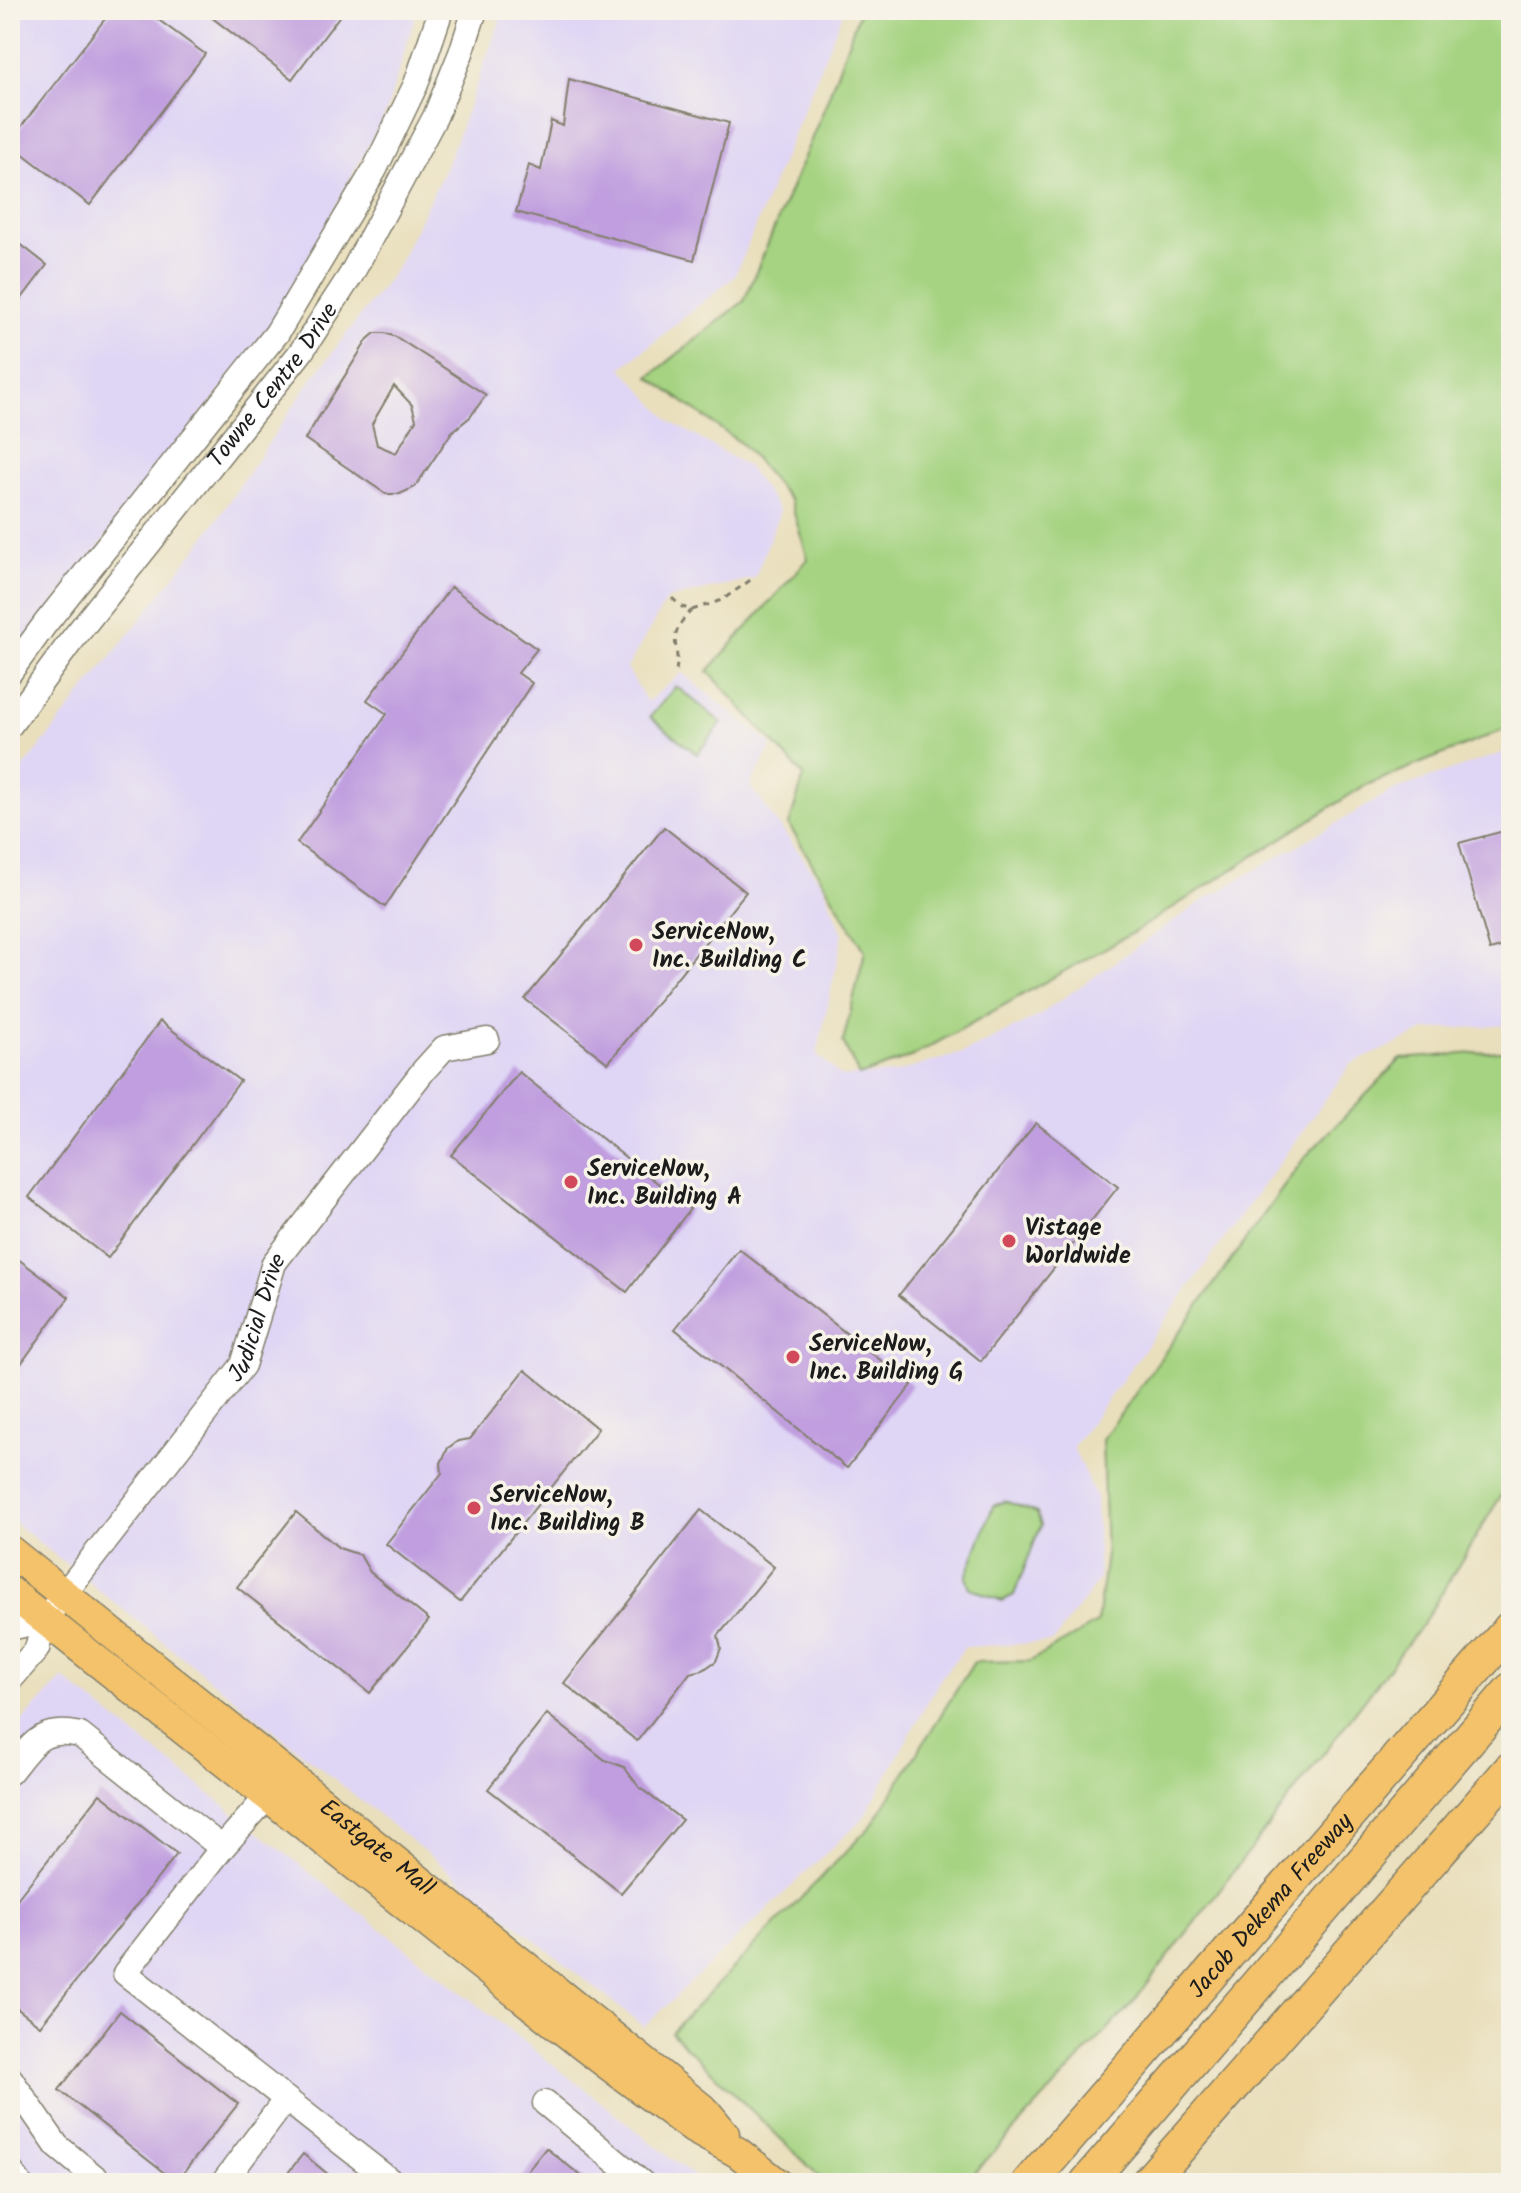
<svg xmlns="http://www.w3.org/2000/svg" width="1521" height="2193" viewBox="0 0 1521 2193" font-family="Kalam,sans-serif">
  <style>
    .built { fill: #dfd5f5 }
    .green { fill: #a5d381; stroke: #60784e; stroke-width: 2 }
    .building { fill: #c09edf; fill-rule: evenodd }
    .lines { fill: none; stroke-linecap: round; stroke-linejoin: round }
    .minor-casing { stroke: #827e6c; stroke-width: 27 }
    .major-casing { stroke: #827e6c; stroke-width: 33 }
    .highway-casing { stroke: #827e6c; stroke-width: 37 }
    .path { stroke: #827e6c; stroke-width: 3; stroke-dasharray: 6 6; stroke-linecap: butt }
    .minor { stroke: #fff; stroke-width: 24 }
    .major { stroke: #f3c26a; stroke-width: 30 }
    .highway { stroke: #f3c26a; stroke-width: 34 }
    .poi-dot { fill: #d1495b; stroke: #f7f3e8; stroke-width: 3 }
    .labels { text-anchor: middle; stroke-width: 7; stroke-linejoin: round; paint-order: stroke }
    .street-label { font-size: 24px; fill: #1c1c1c; stroke: #f7f3e8 }
    .poi-label { font-size: 24px; font-weight: bold; fill: #1c1c1c; stroke: #f7f3e8; text-anchor: start }
  </style>
  <rect width="100%" height="100%" fill="#f7f3e8"/>
  <filter id="ink" filterUnits="userSpaceOnUse"><feTurbulence type="fractalNoise" baseFrequency=".0125" numOctaves="2"/><feDisplacementMap in="SourceGraphic" scale="16" xChannelSelector="R" yChannelSelector="G"/><feConvolveMatrix kernelMatrix="1 2 1 2 8 2 1 2 1" color-interpolation-filters="sRGB"/></filter>
  <filter id="wash" filterUnits="userSpaceOnUse"><feTurbulence type="fractalNoise" baseFrequency=".006" numOctaves="4" result="noise"/><feDisplacementMap in="SourceGraphic" scale="32" xChannelSelector="R" yChannelSelector="G"/><feGaussianBlur stdDeviation="1.8" result="paint"/><feColorMatrix in="noise" values="0 0 0 0 0 0 0 0 0 0 0 0 0 0 0 0 0 1.4 0 .05"/><feComposite in="paint" operator="in"/></filter>
  <g filter="url(#wash)">
    <rect width="100%" height="100%" fill="#e9dfbc"/>
    <g class="built">
      <path d="M10 10H417L386 113 270 328 10 660Z"/>
      <path d="M504 10H844L735 276 622 368 671 422 747 466 780 511 755 578 667 599 627 668 647 702 682 673 772 745 750 786 823 885 843 934 817 1055 842 1077 895 1073 966 1052 1035 1018 1207 898 1394 790 1511 750V1025L1427 1030 1351 1064 1073 1447 1096 1498 1099 1579 1053 1642 965 1647 941 1678 864 1817 644 2027 10 1519V785L206 536 307 386 396 269 447 164Z"/>
      <path d="M63 1678 703 2183H10V1734Z"/>
    </g>
    <g class="green">
      <path d="M860 10H1511V727L1364 786 1136 931 913 1056 859 1076 843 1042 865 951 789 825 804 776 708 671 808 559 790 500 743 445 649 377 744 301 824 109Z"/>
      <path d="M676 686 722 723 697 754 650 717Z"/>
      <path d="M1511 1050V1479L1424 1622 1136 1999 965 2183H826L671 2032 872 1825 974 1662 1030 1661 1097 1623 1106 1555 1102 1440 1305 1157 1401 1059Z"/>
      <path d="M1005 1501 1037 1513 1041 1525 1014 1595 1002 1601 970 1588 966 1577 993 1506Z"/>
    </g>
    <g id="blocks">
      <g class="building">
        <path d="M112 10H145L205 54 90 205 10 144V141Z"/>
        <path d="M202 10H344L292 79Z"/>
        <path d="M569 79 729 123 694 260 516 212 529 165 541 170 551 121 563 126Z"/>
        <path d="M10 236 47 265 10 314Z"/>
        <path d="M375 333H385L396 337 486 395 470 417 452 432 415 487 400 494H386L305 439 368 339ZM394 386 412 405 416 420 396 453 377 445 372 424Z"/>
        <path d="M451 587 537 649 518 673 532 683 385 907 297 843 387 714 367 700Z"/>
        <path d="M664 827 746 892 608 1063 525 999Z"/>
        <path d="M1511 829V944L1490 950 1459 843Z"/>
        <path d="M160 1021 240 1081 108 1258 29 1197Z"/>
        <path d="M519 1072 690 1209 627 1292 451 1155Z"/>
        <path d="M1036 1123 1118 1187 981 1361 899 1295Z"/>
        <path d="M739 1249 912 1385 847 1468 675 1329Z"/>
        <path d="M10 1253 69 1297 10 1379Z"/>
        <path d="M525 1370 598 1429 460 1602 386 1544 442 1473 441 1463 448 1448 458 1441 470 1439Z"/>
        <path d="M701 1510 774 1567 718 1636 721 1648 716 1661 703 1670 690 1673 637 1741 564 1683Z"/>
        <path d="M296 1512 339 1548 360 1555 370 1572 429 1620 370 1693 237 1587Z"/>
        <path d="M547 1714 605 1760 624 1767 639 1787 682 1820 621 1893 488 1789Z"/>
        <path d="M100 1794 177 1854 40 2026 10 2003V1908Z"/>
        <path d="M120 2011 238 2104 176 2182 59 2090Z"/>
        <path d="M546 2148 590 2183H518Z"/>
        <path d="M303 2154 339 2183H280Z"/>
      </g>
    </g>
  </g>
  <g filter="url(#ink)">
    <use href="#blocks" fill-opacity="0" stroke="#827e6c" stroke-width="2"/>
    <g class="lines">
      <defs>
        <g id="minor">
          <path d="M10 672 45 624 277 333 375 169 416 84 441 10"/>
          <path id="s1" d="M10 725 69 644 301 352 351 275 435 117 461 53 475 10"/>
          <path d="M10 1628 44 1620"/>
          <path id="s2" d="M10 1680 37 1649 44 1620 243 1365 274 1263 424 1070 444 1048 487 1040"/>
          <path d="M10 1772C32 1745 40 1726 80 1735L222 1848"/>
          <path d="M267 1797 222 1848 125 1973 393 2183"/>
          <path d="M10 2078 57 2146 102 2183"/>
          <path d="M545 2103 642 2183"/>
          <path d="M10 2170 19 2183"/>
          <path d="M223 2183 286 2099"/>
        </g>
        <g id="major">
          <path id="s3" d="M10 1551 706 2112 724 2134"/>
          <path d="M10 1592 585 2047 693 2128 737 2152 777 2183"/>
        </g>
        <g id="highway">
          <path id="s4" d="M1029 2183 1511 1628"/>
          <path d="M1087 2183 1511 1690"/>
          <path d="M1148 2183 1511 1769"/>
        </g>
      </defs>
      <use href="#minor" class="minor-casing"/>
      <use href="#major" class="major-casing"/>
      <use href="#highway" class="highway-casing"/>
      <g class="path">
        <path d="M672 598 682 607 692 610C661 640 685 649 674 676"/>
        <path d="M692 610 722 600 752 579"/>
      </g>
      <use href="#minor" class="minor"/>
      <use href="#major" class="major"/>
      <use href="#highway" class="highway"/>
    </g>
  </g>
  <g class="poi-dot">
    <circle cx="636" cy="945" r="8"/>
    <circle cx="571" cy="1182" r="8"/>
    <circle cx="1009" cy="1241" r="8"/>
    <circle cx="793" cy="1357" r="8"/>
    <circle cx="474" cy="1508" r="8"/>
  </g>
  <g class="labels">
    <g class="street-label">
      <text dy="8" stroke="none"><textPath href="#s1" startOffset="430">Towne Centre Drive</textPath></text>
      <text dy="8" stroke="none"><textPath href="#s2" startOffset="444">Judicial Drive</textPath></text>
      <text dy="8" stroke="none"><textPath href="#s3" startOffset="472">Eastgate Mall</textPath></text>
      <text dy="8" stroke="none"><textPath href="#s4" startOffset="368">Jacob Dekema Freeway</textPath></text>
    </g>
    <g class="poi-label">
      <text x="652" y="939">ServiceNow,<tspan x="652" dy="28">Inc. Building C</tspan></text>
      <text x="587" y="1176">ServiceNow,<tspan x="587" dy="28">Inc. Building A</tspan></text>
      <text x="1025" y="1235">Vistage<tspan x="1025" dy="28">Worldwide</tspan></text>
      <text x="809" y="1351">ServiceNow,<tspan x="809" dy="28">Inc. Building G</tspan></text>
      <text x="490" y="1502">ServiceNow,<tspan x="490" dy="28">Inc. Building B</tspan></text>
    </g>
  </g>
  <rect width="1521" height="2193" fill="none" stroke="#f7f3e8" stroke-width="40"/>
</svg>
